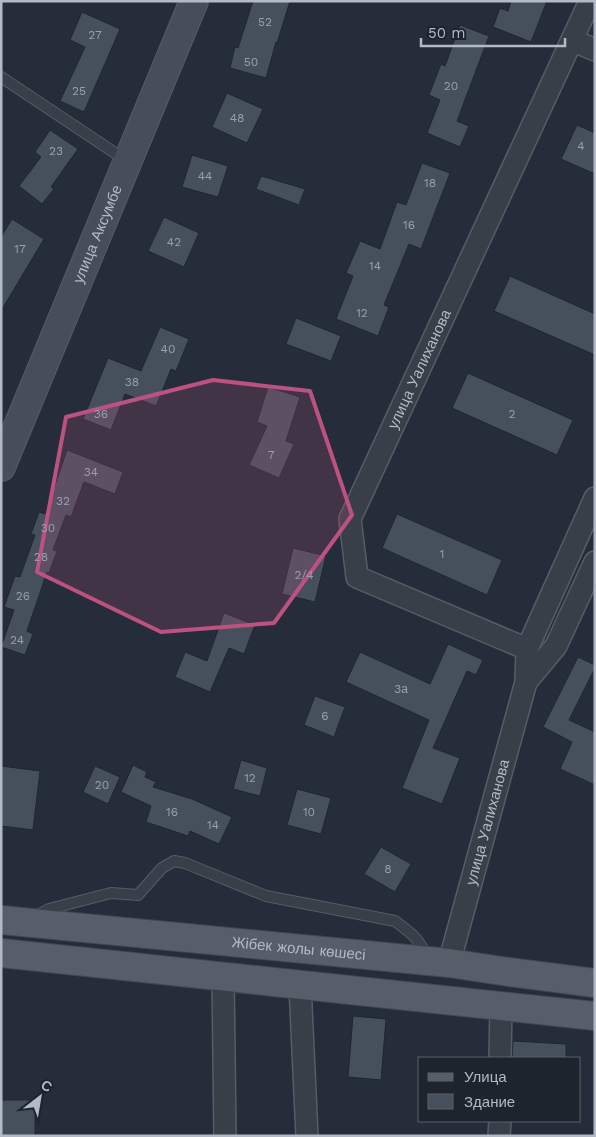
<svg xmlns="http://www.w3.org/2000/svg" width="596" height="1137" viewBox="0 0 596 1137" font-family="'Work Sans',sans-serif">
  <style>
    .building { fill: #46505d; stroke: #1f2630 }
    .lines { fill: none; stroke-linecap: round; stroke-linejoin: round }
    .lane-casing { stroke: #565d67; stroke-width: 12 }
    .street-casing { stroke: #565d67; stroke-width: 24 }
    .secondary-casing { stroke: #565d67; stroke-width: 30 }
    .primary-casing { stroke: #414852; stroke-width: 30 }
    .lane { stroke: #383f49; stroke-width: 10 }
    .street { stroke: #383f49; stroke-width: 21 }
    .secondary { stroke: #464e5c; stroke-width: 28 }
    .primary { stroke: #565e69; stroke-width: 28 }
    .marked { fill: #bd5180; fill-opacity: 0.2; stroke: #bd5180; stroke-width: 4; stroke-linejoin: round }
    .labels { text-anchor: middle; stroke-width: 4; stroke-linejoin: round; paint-order: stroke }
    .number-label { font-size: 12px; fill: #98a0ab }
    .street-label { font-size: 15px; fill: #b3bac5; stroke: #1d242e }
  </style>
  <rect width="100%" height="100%" fill="#242d39"/>
  <g class="building">
    <path d="M253 1H290L277 43 276 42 266 78 230 68 235 47 238 48Z"/>
    <path d="M511 1H547L531 42 493 27 500 8 508 11Z"/>
    <path d="M82 12 120 29 84 112 60 101 85 47 70 40Z"/>
    <path d="M460 25 489 36 457 121 469 126 460 147 427 133 440 100 429 95 441 64 445 66Z"/>
    <path d="M227 93 263 109 247 143 212 127Z"/>
    <path d="M577 125 595 133V174L561 159Z"/>
    <path d="M50 130 78 149 51 187 54 189 42 204 19 186 41 157 35 152Z"/>
    <path d="M192 155 228 166 218 197 182 187Z"/>
    <path d="M422 163 450 173 421 249 409 244 384 305 389 307 378 336 336 319 353 276 346 273 360 241 380 249 397 202 406 205Z"/>
    <path d="M261 176 305 189 299 205 256 189Z"/>
    <path d="M164 217 199 233 184 267 148 251Z"/>
    <path d="M12 219 44 239 1 311V237Z"/>
    <path d="M510 276 595 314V355L494 311Z"/>
    <path d="M296 318 341 336 331 361 286 344Z"/>
    <path d="M160 327 189 339 176 371 171 369 156 406 125 394 111 430 83 419 108 358 141 371Z"/>
    <path d="M468 373 573 420 557 455 452 408Z"/>
    <path d="M268 387 300 397 286 441 294 444 279 478 249 465 267 426 257 422Z"/>
    <path d="M67 450 123 472 115 494 84 482 71 517 66 515 53 550 57 551 49 573 47 572 27 631 33 634 25 655 1 647 14 610 4 607 15 576 20 577 35 535 31 534 39 512 45 514Z"/>
    <path d="M397 514 502 560 487 595 382 548Z"/>
    <path d="M293 548 326 556 315 602 282 594Z"/>
    <path d="M224 613 255 625 244 654 229 648 210 692 175 677 185 652 207 661Z"/>
    <path d="M448 644 483 660 476 675 467 671 433 748 460 758 442 804 402 788 429 720 346 682 360 652 430 684Z"/>
    <path d="M578 657 595 665V668L569 720 595 732V785L560 769 572 742 543 727Z"/>
    <path d="M315 696 345 707 334 737 304 725Z"/>
    <path d="M241 760 267 768 260 796 233 789Z"/>
    <path d="M133 765 147 772 145 777 156 782 153 787 192 799 232 817 219 844 190 831 188 836 146 822 151 806 121 792Z"/>
    <path d="M1 766 40 771 33 830 1 826Z"/>
    <path d="M95 766 120 777 108 804 83 792Z"/>
    <path d="M297 789 331 798 321 834 287 825Z"/>
    <path d="M381 847 411 864 395 892 364 874Z"/>
    <path d="M353 1016 386 1019 381 1080 348 1077Z"/>
    <path d="M513 1041 566 1044V1058H512Z"/>
    <rect x="1" y="1100" width="34" height="36"/>
  </g>
  <g class="lines">
    <defs>
      <g id="lane">
        <path d="M1 77 127 161"/>
        <path d="M35 916 49 909 111 893 138 895 162 868 174 861 185 863 266 896 395 921C412 934 418 937 427 957"/>
      </g>
      <g id="street">
        <path d="M572 40 595 50"/>
        <path id="s1" d="M527 649 357 577 350 519 590 1"/>
        <path d="M526 682 556 646 595 562"/>
        <path id="s2" d="M449 963 526 682 527 649 595 498"/>
        <path d="M223 977 225 1136"/>
        <path d="M300 985 307 1136"/>
        <path d="M500 1058 501 1006"/>
        <path d="M499 1136 500 1121"/>
      </g>
      <g id="secondary">
        <path id="s3" d="M1 467 194 1"/>
      </g>
      <g id="primary">
        <path id="s4" d="M1 920 449 963 502 971 595 983"/>
        <path d="M1 953 595 1016"/>
      </g>
    </defs>
    <use href="#lane" class="lane-casing"/>
    <use href="#street" class="street-casing"/>
    <use href="#secondary" class="secondary-casing"/>
    <use href="#primary" class="primary-casing"/>
    <use href="#lane" class="lane"/>
    <use href="#street" class="street"/>
    <use href="#secondary" class="secondary"/>
    <use href="#primary" class="primary"/>
  </g>
  <path class="marked" d="M213 380 310 391 352 515 274 623 161 632 37 572 66 417Z"/>
  <g class="labels">
    <g class="number-label">
      <text x="265" y="26">52</text>
      <text x="95" y="39">27</text>
      <text x="251" y="66">50</text>
      <text x="451" y="90">20</text>
      <text x="79" y="95">25</text>
      <text x="237" y="122">48</text>
      <text x="581" y="150">4</text>
      <text x="56" y="155">23</text>
      <text x="205" y="180">44</text>
      <text x="430" y="187">18</text>
      <text x="409" y="229">16</text>
      <text x="174" y="246">42</text>
      <text x="20" y="253">17</text>
      <text x="375" y="270">14</text>
      <text x="362" y="317">12</text>
      <text x="168" y="353">40</text>
      <text x="132" y="386">38</text>
      <text x="101" y="418">36</text>
      <text x="512" y="418">2</text>
      <text x="271" y="459">7</text>
      <text x="91" y="476">34</text>
      <text x="63" y="505">32</text>
      <text x="48" y="532">30</text>
      <text x="442" y="558">1</text>
      <text x="41" y="561">28</text>
      <text x="304" y="579">2/4</text>
      <text x="23" y="600">26</text>
      <text x="17" y="644">24</text>
      <text x="401" y="693">3а</text>
      <text x="325" y="720">6</text>
      <text x="250" y="782">12</text>
      <text x="102" y="789">20</text>
      <text x="172" y="816">16</text>
      <text x="309" y="816">10</text>
      <text x="213" y="829">14</text>
      <text x="388" y="873">8</text>
    </g>
    <g class="street-label">
      <text dy="5" stroke="none"><textPath href="#s3" startOffset="252">улица Аксумбе</textPath></text>
      <text dy="5" stroke="none"><textPath href="#s1" startOffset="408">улица Уалиханова</textPath></text>
      <text dy="5" stroke="none"><textPath href="#s2" startOffset="146">улица Уалиханова</textPath></text>
      <text dy="5" stroke="none"><textPath href="#s4" startOffset="299">Жібек жолы көшесі</textPath></text>
    </g>
  </g>
  <rect width="596" height="1137" fill="none" stroke="#b3bac5" stroke-width="5"/>
  <rect x="418" y="1057" width="162" height="65" fill="#1d242e" stroke="#59606a"/>
  <rect x="428" y="1073" width="25" height="8" fill="#565e69" stroke="#59606a"/>
  <text x="464" y="1082" font-size="15" fill="#b3bac5">Улица</text>
  <rect x="428" y="1094" width="25" height="15" fill="#46505d" stroke="#59606a"/>
  <text x="464" y="1107" font-size="15" fill="#b3bac5">Здание</text>
  <g transform="translate(40 1097) rotate(31)" stroke="#1d242e" stroke-width="4" paint-order="stroke">
  <path d="M0-4L9 19L0 12L-9 19Z" fill="#b3bac5"/>
  <text y="-8" font-size="14" font-weight="bold" text-anchor="middle" fill="#b3bac5">С</text>
  </g>
  <path d="M421 38v8h144v-8" fill="none" stroke="#b3bac5" stroke-width="2.5"/>
  <text x="428" y="38" font-size="15" fill="#b3bac5" stroke="#1d242e" stroke-width="4" paint-order="stroke">50 m</text>
</svg>
